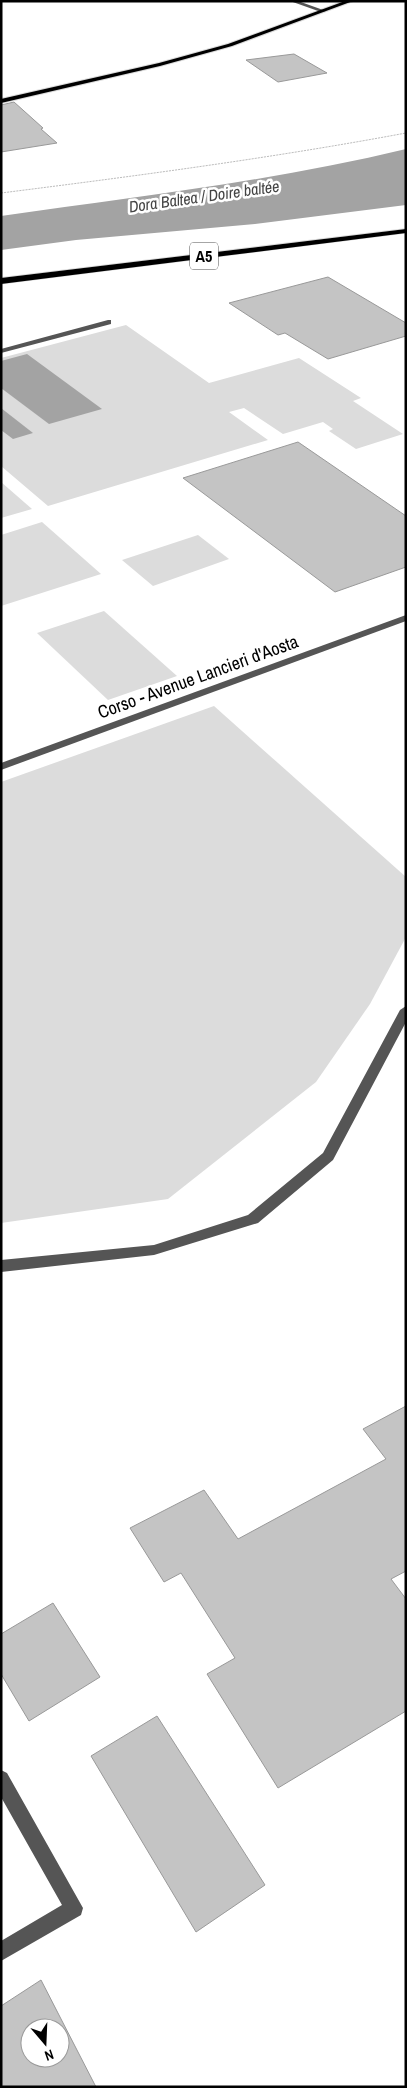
<svg xmlns="http://www.w3.org/2000/svg" width="407" height="2088" viewBox="0 0 407 2088" font-family="'Archivo Narrow',sans-serif">
  <style>
    .green { fill: #dcdcdc }
    .water { fill: #a3a3a3 }
    .building { fill: #c4c4c4; stroke: #999; fill-rule: evenodd }
    .lines { fill: none; stroke-linecap: round; stroke-linejoin: round }
    .major-casing { stroke: #dbdbdb; stroke-width: 2 }
    .highway-casing { stroke: #dbdbdb; stroke-width: 1 }
    .path { stroke: #777; stroke-width: 1; stroke-dasharray: 0.5 1; stroke-linecap: butt }
    .minor { fill: #555; fill-rule: evenodd }
    .major { fill: #000; fill-rule: evenodd }
    .highway { fill: #000; fill-rule: evenodd }
    .labels { text-anchor: middle; stroke-width: 5; stroke-linejoin: round; paint-order: stroke }
    .far-water-label { font-size: 16px; font-style: italic; fill: #444; stroke: #fff }
    .shield { fill: #fff; stroke: #4c4c4c; stroke-width: 1 }
    .shield-label { font-size: 16px; font-weight: bold; fill: #000 }
    .street-label { font-size: 18px; fill: #000; stroke: #fff }
  </style>
  <rect width="100%" height="100%" fill="#fff"/>
  <g class="green">
    <path d="M126 325 209 383 299 358 361 398 353 401 403 434 356 449 329 431 333 429 323 422 283 434 244 408 229 412 268 440 48 506 1 466V358Z"/>
    <path d="M1 482 32 509 1 518Z"/>
    <path d="M42 522 101 574 1 606V535Z"/>
    <path d="M198 535 229 559 153 586 122 560Z"/>
    <path d="M104 611 177 676 108 700 37 633Z"/>
    <path d="M214 706 406 877V937L370 1004 316 1082 168 1199 1 1223V782Z"/>
  </g>
  <g class="water">
    <path d="M406 149V205L255 224 76 240 1 250V216C136 197 273 181 406 149Z"/>
    <path d="M27 354 102 409 49 424 1 388V361Z"/>
    <path d="M1 408 33 433 13 439 1 430Z"/>
  </g>
  <g class="building">
    <path d="M294 54 327 73 278 82 246 60Z"/>
    <path d="M14 102 43 128 41 129 57 143 1 152V105Z"/>
    <path d="M328 277 406 323V336L328 359 285 333 278 335 229 303Z"/>
    <path d="M298 442 406 516V567L335 592 183 478Z"/>
    <path d="M406 1406V1571L391 1579 406 1599V1711L278 1788 207 1674 235 1658 181 1573 164 1582 130 1528 204 1490 238 1539 386 1459 363 1429Z"/>
    <path d="M53 1603 100 1677 29 1721 1 1674V1634Z"/>
    <path d="M157 1716 265 1885 196 1932 91 1756Z"/>
    <path d="M41 1980 96 2087H1V2006ZM30 2028H60V2058H30Z"/>
  </g>
  <g class="lines">
    <defs>
      <path id="major" d="M345 1H353L232 46 160 66 1 103V99L159 63 228 44Z"/>
      <path id="highway" d="M406 229V233L1 284V278Z"/>
    </defs>
    <use href="#major" class="major-casing"/>
    <use href="#highway" class="highway-casing"/>
    <path class="path" d="M1 193C136 176 272 158 406 133"/>
    <g class="minor">
      <path d="M290 1H298L326 11 321 12Z"/>
      <path d="M108 320H111V324L1 353V349Z"/>
      <path d="M406 615V621L1 770V763Z"/>
      <path d="M406 1006V1022L333 1160 258 1223 154 1255 1 1272V1260L154 1245 248 1215 323 1153 400 1010Z"/>
      <path d="M1 1770 7 1773 83 1908 81 1915 1 1961V1941L62 1905 1 1797Z"/>
    </g>
    <use href="#major" class="major"/>
    <use href="#highway" class="highway"/>
  </g>
  <g class="labels">
    <g class="far-water-label">
      <text transform="translate(204 196) rotate(-8)" y="6">Dora Baltea / Doire baltée</text>
    </g>
    <rect class="shield" x="190" y="242.5" width="28" height="27" rx="4"/>
    <g class="shield-label">
      <text x="204" y="262">A5</text>
    </g>
    <g class="street-label">
      <text transform="translate(198 677) rotate(-20)" y="6">Corso - Avenue Lancieri d'Aosta</text>
    </g>
  </g>
  <rect width="407" height="2088" fill="none" stroke="#000000" stroke-width="5"/>
  <g transform="translate(45 2043) rotate(161)"><circle r="24" fill="#ffffff" stroke="#999999"/>
  <path d="M0-4L9 19L0 12L-9 19Z" fill="#000000"/>
  <text y="-8" font-size="14" font-weight="bold" text-anchor="middle" fill="#000000">N</text>
  </g>
</svg>
